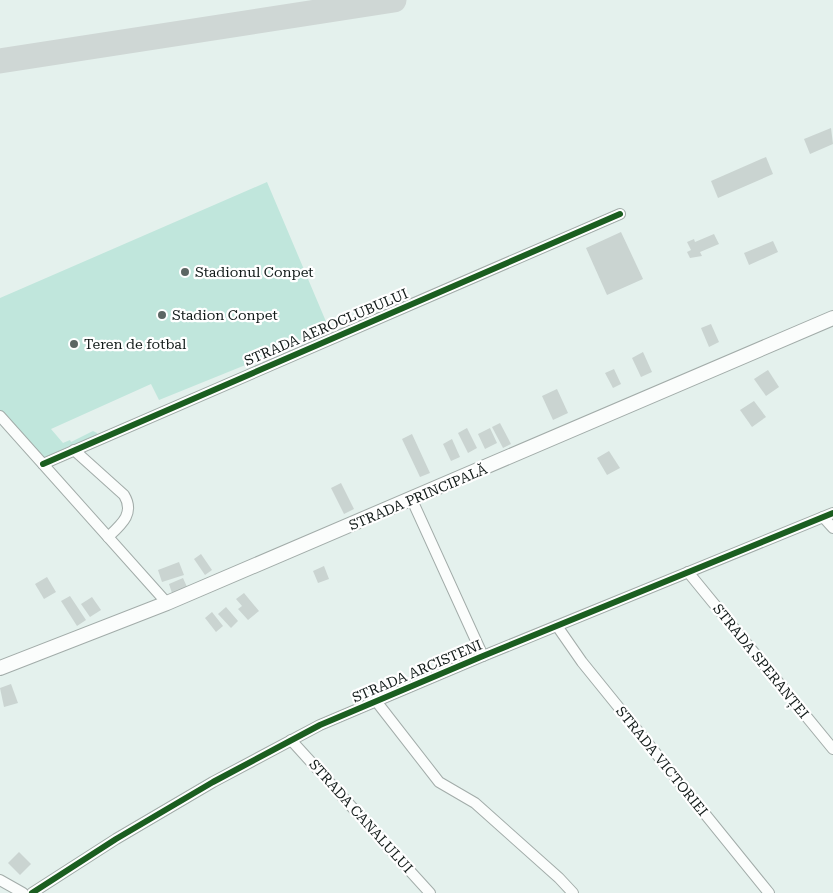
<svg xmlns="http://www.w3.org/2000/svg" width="833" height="893" viewBox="0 0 833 893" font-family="'Roboto Serif',serif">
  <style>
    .green { fill: #c0e6dc }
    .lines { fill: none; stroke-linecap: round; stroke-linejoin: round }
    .taxiway { stroke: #cfd7d5; stroke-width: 25 }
    .building { fill: #cad4d1 }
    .street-casing { stroke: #a2aca9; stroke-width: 12 }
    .secondary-casing { stroke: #a2aca9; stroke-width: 16 }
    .street { stroke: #fbfdfc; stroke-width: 10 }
    .secondary { stroke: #fbfdfc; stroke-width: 14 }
    .cycleway-casing { stroke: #fff; stroke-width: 9 }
    .cycleway { stroke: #1b5e20; stroke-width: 6 }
    .poi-dot { fill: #5c6663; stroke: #fff; stroke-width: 2 }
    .labels { text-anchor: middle; stroke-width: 4.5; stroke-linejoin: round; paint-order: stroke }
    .poi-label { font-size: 14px; fill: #121b19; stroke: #fff; text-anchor: start }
    .street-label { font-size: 14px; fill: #121b19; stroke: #fff }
  </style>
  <rect width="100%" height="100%" fill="#e4f1ed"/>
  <path class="green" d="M267 182 330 331 159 400 151 384 51 429 63 443 70 440 71 442 93 431 97 433 98 436 58 459 41 458 0 413V298Z"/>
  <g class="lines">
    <path class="taxiway" d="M0 61 394 0"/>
  </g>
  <g class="building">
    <path d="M831 128 833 144 810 154 804 139Z"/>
    <path d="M766 157 773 174 718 198 711 181Z"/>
    <path d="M621 232 643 279 607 295 586 248Z"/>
    <path d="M714 234 719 244 700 252 702 256 690 258 687 252 691 250 687 242 694 239 695 242Z"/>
    <path d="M773 241 778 252 749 265 744 253Z"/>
    <path d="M711 324 719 342 709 347 701 328Z"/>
    <path d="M643 352 652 372 641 377 632 358Z"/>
    <path d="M614 369 621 384 613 388 605 373Z"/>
    <path d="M768 370 779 387 766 396 754 379Z"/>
    <path d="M557 389 568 413 553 420 542 396Z"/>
    <path d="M754 401 766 417 752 427 740 410Z"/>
    <path d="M500 423 511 444 503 448 492 427Z"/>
    <path d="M467 428 477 448 468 453 458 433Z"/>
    <path d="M490 428 497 443 485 449 478 434Z"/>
    <path d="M412 434 430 473 420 477 402 439Z"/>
    <path d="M452 439 460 457 451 461 443 444Z"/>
    <path d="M609 451 620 468 607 475 597 458Z"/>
    <path d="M341 483 354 509 344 514 331 488Z"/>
    <path d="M201 554 212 570 205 575 194 559Z"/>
    <path d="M179 562 184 575 162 582 158 570Z"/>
    <path d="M324 566 329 579 318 583 313 571Z"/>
    <path d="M47 577 56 592 44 599 35 584Z"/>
    <path d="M183 578 187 587 172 593 169 584Z"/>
    <path d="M244 593 259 611 248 620 238 609 242 606 236 599Z"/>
    <path d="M70 596 86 620 77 626 61 601Z"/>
    <path d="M92 597 101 610 90 617 81 604Z"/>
    <path d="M226 607 238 621 231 628 218 614Z"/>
    <path d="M212 612 223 626 216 632 205 618Z"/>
    <path d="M11 684 18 703 4 707 0 688Z"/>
    <path d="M19 852 31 864 20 875 8 863Z"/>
  </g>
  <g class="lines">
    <defs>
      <g id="street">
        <path d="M0 416 167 603"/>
        <path d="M74 450 124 495C135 513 122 524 108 537"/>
        <path d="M43 464 620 214"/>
        <path d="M412 500 483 656"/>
        <path d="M823 517 833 528"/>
        <path d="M688 572 833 749"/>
        <path d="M557 626 582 662 769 893"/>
        <path d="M376 701 439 782 475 803 559 878 573 893"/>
        <path d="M291 740 430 893"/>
        <path d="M0 880 23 893"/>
        <path d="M32 893 116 839 213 782 320 725 483 656 833 513"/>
      </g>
      <path id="secondary" d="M0 668 167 603 833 318"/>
    </defs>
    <use href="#street" class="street-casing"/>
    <use href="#secondary" class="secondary-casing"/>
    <use href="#street" class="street"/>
    <use href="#secondary" class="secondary"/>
    <defs>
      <g id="cycleway">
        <path d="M43 464 620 214"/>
        <path d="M32 893 116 839 213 782 320 725 483 656 833 513"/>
      </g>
    </defs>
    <use href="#cycleway" class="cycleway-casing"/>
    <use href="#cycleway" class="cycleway"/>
  </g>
  <g class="poi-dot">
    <circle cx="185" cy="272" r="5"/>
    <circle cx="162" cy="315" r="5"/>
    <circle cx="74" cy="344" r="5"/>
  </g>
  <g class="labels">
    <g class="poi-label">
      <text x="195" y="277">Stadionul Conpet</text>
      <text x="172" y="320">Stadion Conpet</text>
      <text x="84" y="349">Teren de fotbal</text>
    </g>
    <g class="street-label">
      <text transform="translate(326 327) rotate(-23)" y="5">STRADA AEROCLUBULUI</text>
      <text transform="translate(418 497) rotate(-23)" y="5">STRADA PRINCIPALĂ</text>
      <text transform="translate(761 661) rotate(51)" y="5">STRADA SPERANȚEI</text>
      <text transform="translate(417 671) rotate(-23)" y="5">STRADA ARCISTENI</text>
      <text transform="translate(662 761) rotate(51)" y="5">STRADA VICTORIEI</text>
      <text transform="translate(361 816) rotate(48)" y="5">STRADA CANALULUI</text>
    </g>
  </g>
</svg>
